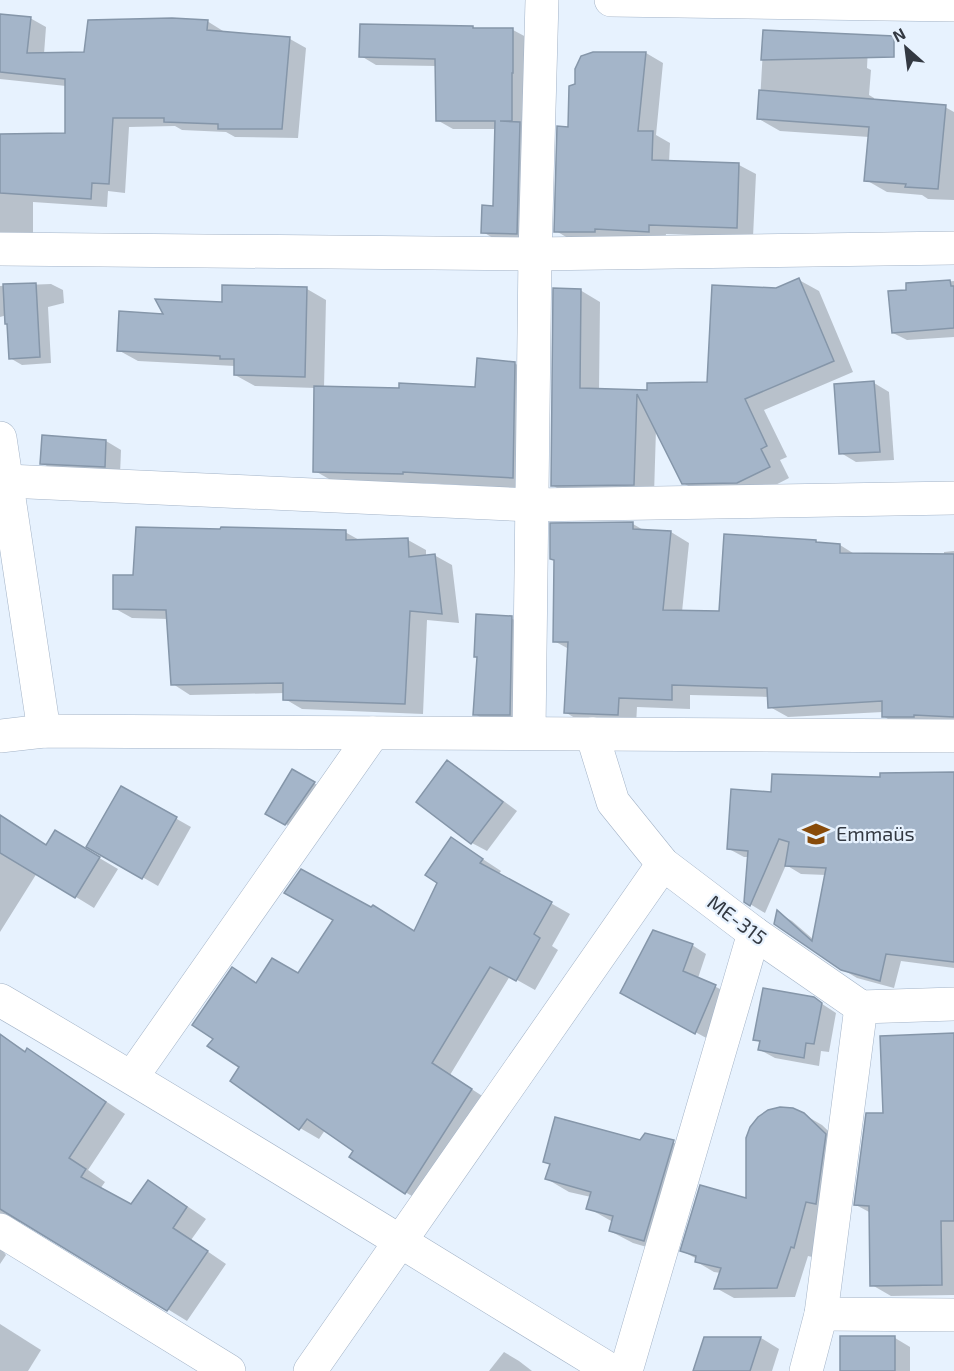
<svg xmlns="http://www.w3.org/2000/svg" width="954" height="1371" viewBox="0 0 954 1371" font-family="'Exo 2',sans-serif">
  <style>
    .shadow { fill: #0003 }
    .building { fill: #a4b5c9; stroke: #8596a9; stroke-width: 1.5 }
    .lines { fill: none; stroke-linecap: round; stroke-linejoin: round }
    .minor-casing { stroke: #a3b3c7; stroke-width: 34 }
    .minor { stroke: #fff; stroke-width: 33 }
    .labels { text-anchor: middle; stroke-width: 4.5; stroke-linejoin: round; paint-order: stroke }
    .poi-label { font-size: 20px; fill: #333942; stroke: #e7f2fe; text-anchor: start }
    .street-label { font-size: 20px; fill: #333942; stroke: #e7f2fe }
  </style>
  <rect width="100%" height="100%" fill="#e7f2fe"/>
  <g class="shadow">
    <path d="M0 15 30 18 46 27 44 54 86 53 207 21 223 31V33L290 39 306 48 298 138 235 137 226 132 182 130 175 126 129 127 125 193 108 191 107 207 33 202V239L0 242V135L66 134V86L0 79Z"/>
    <path d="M473 27 477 30H513L528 38 532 242 498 241 483 232 495 207 496 129H453L437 120V66L376 65 361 56Z"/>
    <path d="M764 31 868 47 867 68 871 70 869 95 874 98V101L945 107 954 112V200L928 199 922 195 887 192 866 180 869 137 780 131 759 119Z"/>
    <path d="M646 53 663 63 656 135 670 143 669 162 739 165 756 174 753 237 666 234 665 241H573L556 231 570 128Z"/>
    <path d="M799 280 819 291 853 372 764 410 787 457 780 460 789 478 758 494H703L683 483 656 429 654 495 572 497 552 485 580 290 600 302 599 390 648 391 709 383 776 289Z"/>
    <path d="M954 281V337L907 340 893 333 908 291V285Z"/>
    <path d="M51 284 63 290 64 303 48 307 51 363 22 365 10 358 9 325 6 324 7 315 0 317V286Z"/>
    <path d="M307 289 326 300 324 388H476L514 363 536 375 535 489 424 483V485L336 483 315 471 316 388 255 386 235 375V366L138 361 118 350 166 315Z"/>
    <path d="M874 383 889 392 894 460 856 462 841 453Z"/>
    <path d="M44 437 106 441 121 450 120 475 57 472 42 463Z"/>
    <path d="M633 524 645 531 671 532 689 543 682 612 720 613 816 541 820 544 840 545 856 555H944V552L954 551V726L901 727 883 716V712L788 717 770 707 769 697 690 695V709L637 707 636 725 583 723 565 712 569 649 554 641 555 561 551 559Z"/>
    <path d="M345 532 361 541 408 540 426 550V556L434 555 452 565 459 623 427 620 423 714 302 709 285 699V693L190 695 173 684 168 619 132 618 114 608 135 577Z"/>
    <path d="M511 618 526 627 525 723H490L475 714Z"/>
    <path d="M448 762 463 771 517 811 487 851 472 843 418 802Z"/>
    <path d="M292 771 330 792 301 833 267 813Z"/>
    <path d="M933 772H954V968L901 961 894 988 857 978 842 969 778 913 792 921 814 940 826 875 801 874 786 865 765 913 745 901 749 857H744L729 849 773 793 881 779 933 774Z"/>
    <path d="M122 788 191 827 158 886 88 846Z"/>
    <path d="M0 816 47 846 74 843 118 869 94 908 37 873 0 932Z"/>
    <path d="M452 839 501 871 499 874 570 914 552 946 558 950 535 990 510 976 450 1075 490 1101 424 1203 405 1192 355 1151 325 1130 319 1139 300 1128 232 1081 241 1067 215 1038 232 969 257 984 298 975 415 932 439 883Z"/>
    <path d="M692 945 706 954 698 978 730 994 710 1040 636 1000Z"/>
    <path d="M813 998 836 1013 829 1052 821 1051 819 1066 775 1058 760 1050 761 1043 755 1039Z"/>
    <path d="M0 1034 27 1052 28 1050 47 1062 125 1114 88 1170 105 1182 100 1189 132 1206 148 1182 168 1193 206 1219 191 1240 226 1264 187 1321 29 1224 21 1222 11 1224 0 1242 3 1251 6 1255 0 1264Z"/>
    <path d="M954 1034V1295L891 1296 872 1285 871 1213 856 1205 885 1115Z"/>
    <path d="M803 1114 822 1125 843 1145 812 1257 808 1256 795 1297 734 1298 716 1288 721 1273 714 1272 697 1262V1259L682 1251 747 1200Z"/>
    <path d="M641 1142H673L695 1155 667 1253 633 1243 610 1231 613 1222 588 1208 591 1197 569 1192 547 1179 551 1165 545 1161Z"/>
    <path d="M0 1324 41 1350 28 1371H0Z"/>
    <path d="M705 1338H761L779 1349 772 1371H694Z"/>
    <path d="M895 1338 910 1347V1371H841Z"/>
    <path d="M504 1352 519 1361 532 1371H489Z"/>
  </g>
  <g class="building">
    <path d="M0 14 31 17 27 53 84 52 88 20 172 18 208 20 207 30 290 37 282 129H218V124L164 122V118H113L109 184 92 183 91 199 0 193V134L65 133V79L0 72Z"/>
    <path d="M360 24 473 26V28H513V73H512V121H500L520 122 517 234 481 233 482 205 493 206 495 121H436L435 59 359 57Z"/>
    <path d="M763 30 894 36V57L761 60Z"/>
    <path d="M593 52H646L638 131H653L652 160 739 163 737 228 649 225V232L595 229V232H554L557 126 568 127 569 86 575 84V69L581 56Z"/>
    <path d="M759 90 946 105 938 189 905 187 906 184 864 181 869 127 757 119Z"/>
    <path d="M799 278 834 361 745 399 767 446 761 449 770 467 737 483 682 484 637 394 634 485 551 486 553 288 581 289 580 388 647 390V383L707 382 712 285 776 288Z"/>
    <path d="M950 280 951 286H954V328L892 333 888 291 906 290V283Z"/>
    <path d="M36 283 40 357 9 359 7 324H5L3 284Z"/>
    <path d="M222 285 307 287 305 377 234 375V359H220V356L117 351 119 311 163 314 155 299 222 302Z"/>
    <path d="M477 358 515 362 513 478 403 472V474L313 472 314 386 399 388V383L475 387Z"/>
    <path d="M874 381 880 452 839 454 834 384Z"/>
    <path d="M42 435 106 440 105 467 40 464Z"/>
    <path d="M633 522V529L671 531 663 610 719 611 724 534 816 540V542L840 544V553L954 554V717L914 715V717H882V701L768 708 767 688 672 685V700L619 698 618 715 564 713 568 642H553L554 560 550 559V523Z"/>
    <path d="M136 527 220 529 221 527 346 530V540L408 538 409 557 435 554 442 614 410 611 405 704 283 700V683L171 685 166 610 113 609V575H133Z"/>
    <path d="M476 614 512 616 510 715H473L477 657H474Z"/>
    <path d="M447 760 503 802 471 844 416 802Z"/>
    <path d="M292 769 315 782 285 825 265 814Z"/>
    <path d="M954 772V962L886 954 880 981 841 970 774 924 777 910 812 941 826 868 785 866 789 842 779 839 750 906 744 902 748 851 727 849 731 789 771 792 772 774 880 777V773Z"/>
    <path d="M121 786 177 817 142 879 86 847Z"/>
    <path d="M0 815 46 845 55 830 100 857 75 898 0 853Z"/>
    <path d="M451 837 483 859 480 863 552 902 534 934 540 938 516 981 490 967 432 1063 472 1089 405 1194 349 1157 353 1151 307 1119 299 1130 230 1081 239 1067 207 1046 213 1039 192 1025 232 967 256 983 272 958 298 973 333 920 284 893 301 869 371 907 373 905 414 931 437 883 425 875Z"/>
    <path d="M653 930 693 944 683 971 716 985 695 1034 620 993Z"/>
    <path d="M763 988 814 997 822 1003 814 1044 806 1043 804 1058 758 1050 760 1041 753 1040Z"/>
    <path d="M954 1033V1221H941L942 1285 870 1286 869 1206 854 1205 866 1113H883L880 1036Z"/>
    <path d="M0 1034 25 1052 27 1048 106 1102 69 1158 86 1169 81 1177 131 1204 148 1180 187 1207 173 1228 208 1251 167 1311 0 1209Z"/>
    <path d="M780 1107 793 1108 804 1113 826 1134 816 1204 806 1202 794 1248 791 1247 777 1288 714 1289 721 1268 695 1262 696 1256 680 1251 700 1185 746 1198V1138L750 1127 758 1117 768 1110Z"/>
    <path d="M555 1117 640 1140 645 1133 674 1140 644 1241 609 1231 613 1216 586 1209 591 1192 545 1179 550 1164 543 1162Z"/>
    <rect x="840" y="1336" width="55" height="35"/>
    <path d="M704 1337H761L750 1371H693Z"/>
  </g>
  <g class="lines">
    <defs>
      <g id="minor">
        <path d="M611 0 954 5"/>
        <path d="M0 249 535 254 954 248"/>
        <path d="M0 438 44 731"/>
        <path d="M7 481 532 505 954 498"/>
        <path d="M529 733 535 254 542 0"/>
        <path d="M592 734 613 802 663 864 754 933 861 1007 954 1004"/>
        <path d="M0 736 44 731 954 736"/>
        <path d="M0 1000C206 1120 408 1247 612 1371"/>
        <path d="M132 1077 373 733"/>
        <path d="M0 1230 229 1371"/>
        <path d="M821 1314 954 1315"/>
        <path d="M310 1371 663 864"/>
        <path d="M626 1371 754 933"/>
        <path d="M806 1371 821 1314 861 1007"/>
      </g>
    </defs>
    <use href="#minor" class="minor-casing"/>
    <use href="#minor" class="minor"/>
  </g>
  <defs>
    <symbol id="school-bare" viewBox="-9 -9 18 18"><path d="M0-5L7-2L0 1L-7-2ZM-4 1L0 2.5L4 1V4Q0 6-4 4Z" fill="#884b0a" stroke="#e7f2fe" stroke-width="2.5" paint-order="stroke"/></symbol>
  </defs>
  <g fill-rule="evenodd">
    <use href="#school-bare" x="797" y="815" width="38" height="38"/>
  </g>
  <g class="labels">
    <g class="poi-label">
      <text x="836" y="841">Emmaüs</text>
    </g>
    <g class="street-label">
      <text transform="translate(737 920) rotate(37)" y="7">ME-315</text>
    </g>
  </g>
  <g transform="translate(906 48) rotate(332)" stroke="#e7f2fe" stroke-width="4.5" paint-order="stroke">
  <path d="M0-4.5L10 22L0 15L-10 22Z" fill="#333942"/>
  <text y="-9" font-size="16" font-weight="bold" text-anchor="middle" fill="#333942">N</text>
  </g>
</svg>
